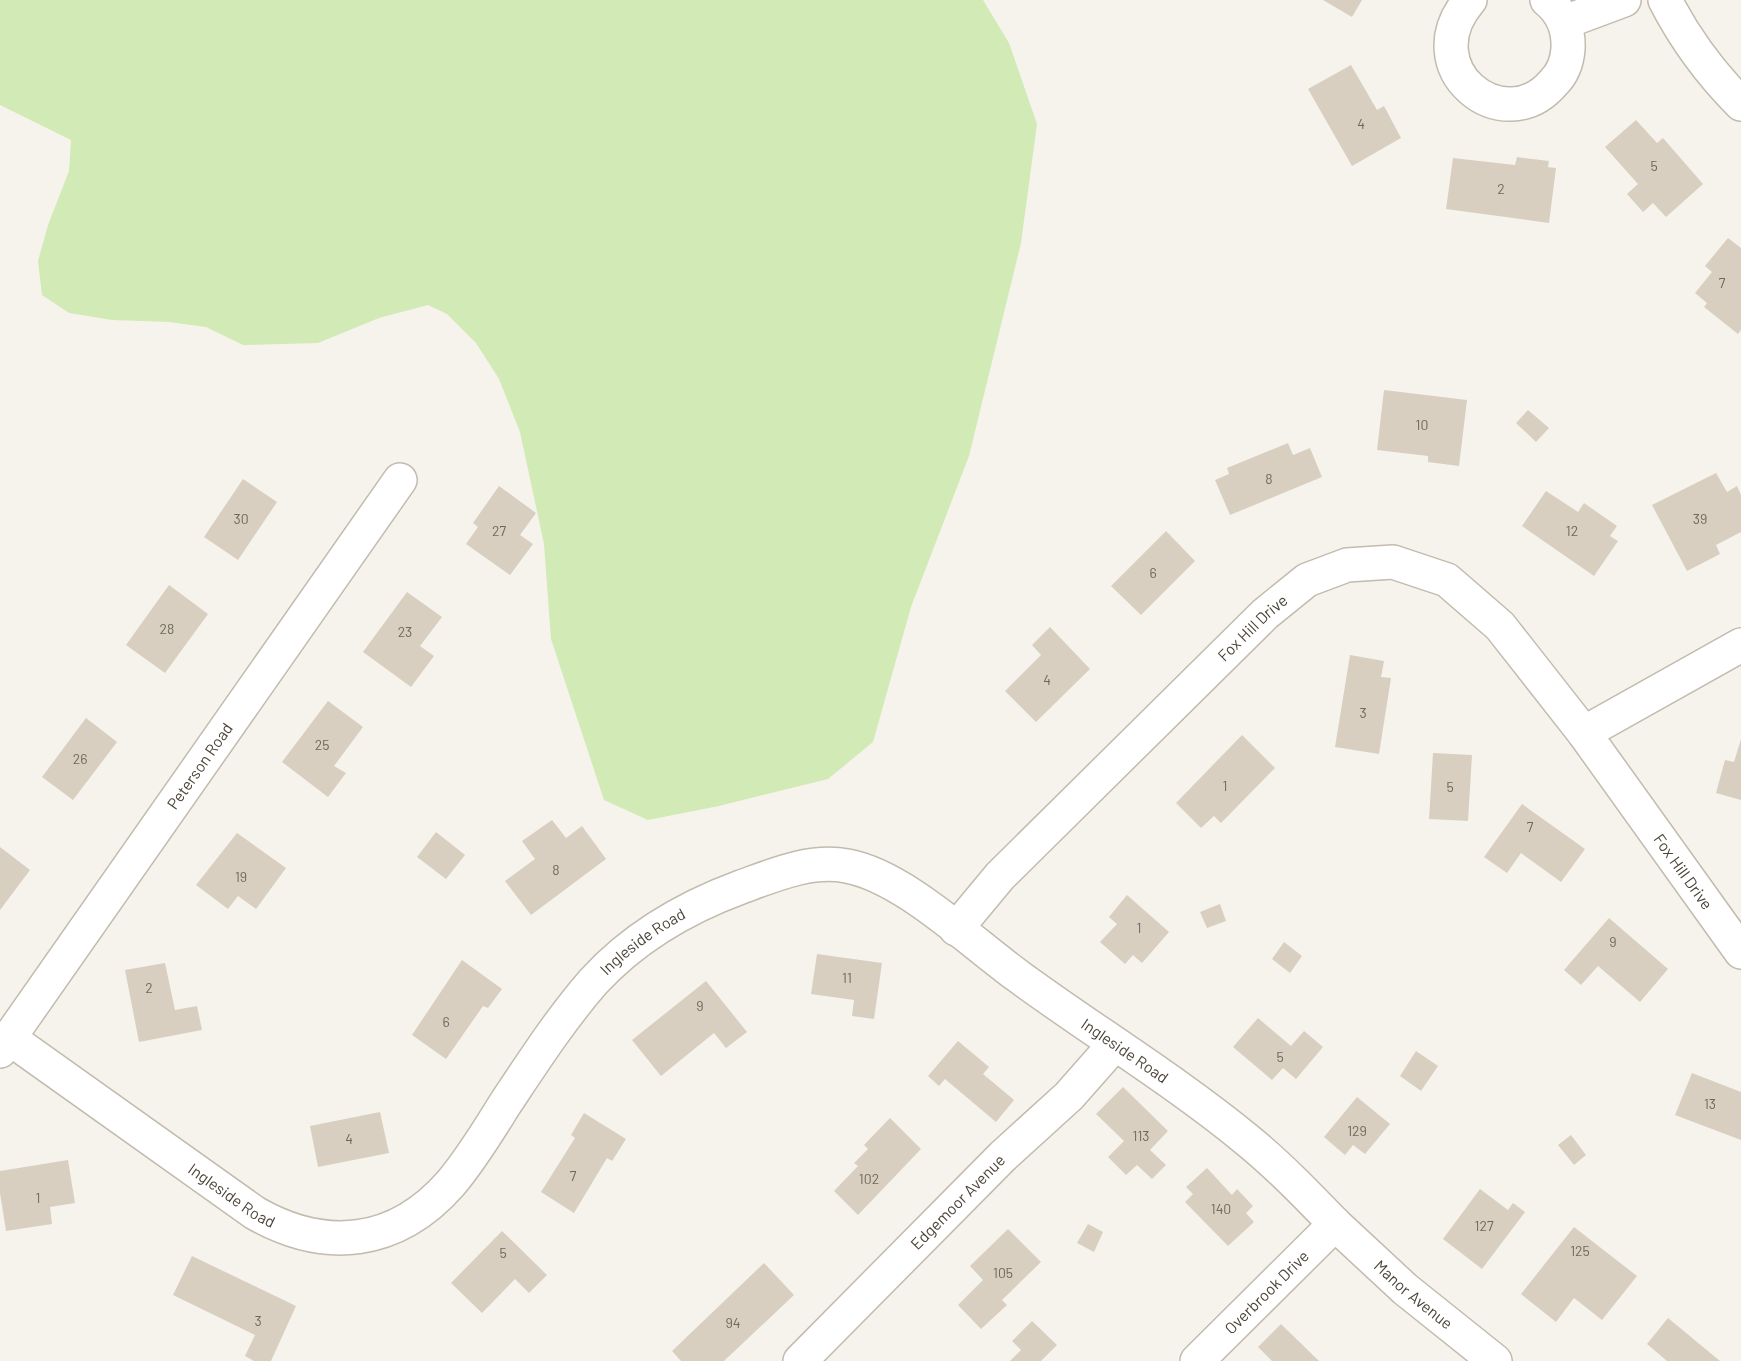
<svg xmlns="http://www.w3.org/2000/svg" width="1741" height="1361" viewBox="0 0 1741 1361" font-family="Barlow,sans-serif">
  <style>
    .green { fill: #d2eab5 }
    .building { fill: #d8cfc1 }
    .lines { fill: none; stroke-linecap: round; stroke-linejoin: round }
    .minor-casing { stroke: #c2bbae; stroke-width: 36 }
    .tertiary-casing { stroke: #c2bbae; stroke-width: 36 }
    .minor { stroke: #fff; stroke-width: 33 }
    .tertiary { stroke: #fff; stroke-width: 33 }
    .labels { text-anchor: middle; stroke-width: 4.5; stroke-linejoin: round; paint-order: stroke }
    .number-label { font-size: 14px; fill: #6e675b }
    .street-label { font-size: 16px; fill: #4b4439; stroke: #fff }
  </style>
  <rect width="100%" height="100%" fill="#f6f3ec"/>
  <path class="green" d="M0 0H983L1009 43 1037 124 1021 243 969 456 911 607 873 742 828 779 719 806 648 820 604 800 551 639 544 544 520 432 499 379 476 343 447 314 428 305 379 318 318 343 243 345 206 327 169 322 112 320 69 313 42 295 38 261 48 225 69 171 71 140 0 105Z"/>
  <g class="building">
    <path d="M1323 0H1362L1352 17Z"/>
    <path d="M1351 65 1377 110 1384 106 1401 138 1352 166 1308 89Z"/>
    <path d="M1636 120 1657 143 1663 138 1703 184 1666 217 1653 203 1643 212 1627 194 1638 184 1605 147Z"/>
    <path d="M1517 157 1549 161 1548 167 1556 168 1549 223 1446 209 1453 158 1515 165Z"/>
    <path d="M1728 238 1741 248V330L1738 334 1704 307 1707 303 1695 293 1712 272 1705 266Z"/>
    <path d="M1384 390 1467 400 1459 466 1428 462V456L1377 450Z"/>
    <path d="M1528 410 1549 428 1536 442 1516 423Z"/>
    <path d="M1288 443 1293 455 1310 448 1322 477 1230 515 1215 480 1229 474 1227 468Z"/>
    <path d="M1716 473 1727 492 1737 486 1741 495V532L1716 545 1720 554 1687 571 1652 505Z"/>
    <path d="M243 479 277 502 238 560 204 537Z"/>
    <path d="M499 486 536 513 520 535 533 544 510 575 466 544 478 527 473 523Z"/>
    <path d="M1546 491 1578 512 1584 503 1617 526 1610 536 1618 541 1594 576 1522 526Z"/>
    <path d="M1166 531 1195 561 1141 615 1111 586Z"/>
    <path d="M169 585 208 614 165 673 126 645Z"/>
    <path d="M407 592 442 617 420 646 434 656 411 687 363 652Z"/>
    <path d="M1050 627 1090 669 1036 722 1005 691 1041 655 1032 645Z"/>
    <path d="M1350 655 1384 661 1381 677 1391 678 1379 754 1335 747Z"/>
    <path d="M328 701 363 727 334 766 346 773 328 797 282 762Z"/>
    <path d="M86 718 117 742 73 800 42 777Z"/>
    <path d="M1242 735 1275 768 1221 823 1214 816 1201 828 1176 803Z"/>
    <path d="M1741 739V800L1716 793 1725 760 1734 762Z"/>
    <path d="M1433 753 1472 755 1468 821 1429 819Z"/>
    <path d="M1522 804 1585 849 1561 882 1521 853 1507 873 1484 857Z"/>
    <path d="M552 820 566 838 582 826 606 859 531 915 505 881 535 859 522 841Z"/>
    <path d="M436 832 465 855 446 879 417 857Z"/>
    <path d="M237 833 286 868 256 909 238 896 228 909 196 885Z"/>
    <path d="M0 847 30 870 0 910Z"/>
    <path d="M1127 895 1169 932 1142 963 1133 955 1125 964 1100 942 1117 924 1109 917Z"/>
    <path d="M1220 904 1226 921 1207 928 1200 912Z"/>
    <path d="M1609 918 1668 969 1640 1002 1598 966 1581 985 1564 970Z"/>
    <path d="M1284 942 1302 956 1290 973 1272 959Z"/>
    <path d="M817 954 882 963 874 1019 852 1016 854 1000 811 994Z"/>
    <path d="M462 960 502 989 488 1008 483 1006 446 1059 412 1035Z"/>
    <path d="M165 963 175 1010 197 1006 202 1030 139 1042 125 970Z"/>
    <path d="M706 981 747 1032 726 1048 714 1033 661 1076 632 1040Z"/>
    <path d="M1258 1018 1291 1046 1304 1031 1323 1047 1296 1079 1283 1068 1272 1080 1233 1047Z"/>
    <path d="M958 1041 989 1067 983 1074 1014 1100 996 1122 945 1079 939 1086 928 1076Z"/>
    <path d="M1416 1051 1438 1066 1421 1091 1400 1076Z"/>
    <path d="M1692 1073 1741 1092V1140L1675 1115Z"/>
    <path d="M1123 1087 1168 1131 1150 1150 1166 1165 1152 1179 1137 1165 1126 1175 1108 1157 1124 1141 1096 1114Z"/>
    <path d="M1357 1097 1390 1124 1365 1154 1353 1145 1345 1155 1324 1137Z"/>
    <path d="M380 1112 389 1153 318 1167 310 1126Z"/>
    <path d="M584 1113 626 1139 612 1161 607 1158 574 1213 541 1192 575 1138 571 1135Z"/>
    <path d="M890 1118 921 1149 858 1215 834 1191 858 1166 854 1163 868 1149 864 1145Z"/>
    <path d="M1571 1135 1586 1155 1574 1165 1558 1145Z"/>
    <path d="M68 1160 75 1203 50 1207 52 1224 6 1231 0 1193V1171Z"/>
    <path d="M1207 1168 1232 1195 1237 1189 1253 1206 1246 1213 1254 1222 1228 1246 1185 1202 1193 1194 1186 1187Z"/>
    <path d="M1480 1189 1508 1210 1513 1203 1525 1212 1482 1269 1443 1239Z"/>
    <path d="M1088 1224 1103 1232 1094 1252 1077 1243Z"/>
    <path d="M1574 1227 1637 1276 1602 1320 1574 1298 1556 1322 1521 1294Z"/>
    <path d="M1008 1229 1041 1262 1002 1300 1007 1305 981 1329 958 1305 983 1280 970 1266Z"/>
    <path d="M502 1231 547 1275 529 1293 515 1279 482 1313 451 1283Z"/>
    <path d="M192 1256 296 1306 271 1361H254L245 1356 255 1335 173 1295Z"/>
    <path d="M764 1263 794 1295 724 1361H681L672 1351Z"/>
    <path d="M1668 1318 1720 1361H1667L1647 1344Z"/>
    <path d="M1032 1321 1057 1345 1041 1361H1010L1021 1350 1012 1341Z"/>
    <path d="M1281 1324 1319 1361H1272L1258 1347Z"/>
  </g>
  <g class="lines">
    <defs>
      <g id="minor">
        <path d="M1470 0C1411 68 1504 142 1554 82 1563 73 1567 62 1568 49 1569 30 1562 12 1547 0"/>
        <path d="M1665 0C1685 39 1710 73 1741 104"/>
        <path d="M1565 22 1624 0"/>
        <path d="M1584 733 1741 645"/>
        <path id="s1" d="M956 929 1000 876 1265 614 1307 580 1347 565 1393 562 1447 580 1500 626 1584 733 1741 952"/>
        <path id="s2" d="M9 1038 255 1213C325 1253 396 1246 451 1183 472 1158 488 1131 505 1104 533 1062 560 1020 593 982 634 937 684 908 741 887 774 875 811 859 847 866 903 876 971 942 1018 976 1093 1031 1174 1080 1246 1139 1278 1165 1306 1194 1335 1224"/>
        <path id="s3" d="M0 1051 400 480"/>
        <path id="s4" d="M800 1361 1003 1156 1069 1096 1114 1045"/>
      </g>
      <g id="tertiary">
        <path id="s5" d="M1197 1361 1335 1224 1405 1289 1495 1361"/>
      </g>
    </defs>
    <use href="#minor" class="minor-casing"/>
    <use href="#tertiary" class="tertiary-casing"/>
    <use href="#minor" class="minor"/>
    <use href="#tertiary" class="tertiary"/>
  </g>
  <g class="labels">
    <g class="number-label">
      <text x="1361" y="129">4</text>
      <text x="1654" y="171">5</text>
      <text x="1501" y="194">2</text>
      <text x="1722" y="288">7</text>
      <text x="1422" y="430">10</text>
      <text x="1269" y="484">8</text>
      <text x="241" y="524">30</text>
      <text x="1700" y="524">39</text>
      <text x="499" y="536">27</text>
      <text x="1572" y="536">12</text>
      <text x="1153" y="578">6</text>
      <text x="167" y="634">28</text>
      <text x="405" y="637">23</text>
      <text x="1047" y="685">4</text>
      <text x="1363" y="718">3</text>
      <text x="322" y="750">25</text>
      <text x="80" y="764">26</text>
      <text x="1225" y="791">1</text>
      <text x="1450" y="792">5</text>
      <text x="1530" y="832">7</text>
      <text x="556" y="875">8</text>
      <text x="241" y="882">19</text>
      <text x="1139" y="933">1</text>
      <text x="1613" y="947">9</text>
      <text x="847" y="983">11</text>
      <text x="149" y="993">2</text>
      <text x="700" y="1011">9</text>
      <text x="446" y="1027">6</text>
      <text x="1280" y="1062">5</text>
      <text x="1710" y="1109">13</text>
      <text x="1357" y="1136">129</text>
      <text x="1141" y="1141">113</text>
      <text x="349" y="1144">4</text>
      <text x="573" y="1181">7</text>
      <text x="869" y="1184">102</text>
      <text x="38" y="1203">1</text>
      <text x="1221" y="1214">140</text>
      <text x="1484" y="1231">127</text>
      <text x="1580" y="1256">125</text>
      <text x="503" y="1258">5</text>
      <text x="1003" y="1278">105</text>
      <text x="258" y="1326">3</text>
      <text x="733" y="1328">94</text>
    </g>
    <g class="street-label">
      <text dy="6" stroke="none"><textPath href="#s1" startOffset="423">Fox Hill Drive</textPath></text>
      <text dy="6" stroke="none"><textPath href="#s3" startOffset="348">Peterson Road</textPath></text>
      <text dy="6" stroke="none"><textPath href="#s1" startOffset="1018">Fox Hill Drive</textPath></text>
      <text dy="6" stroke="none"><textPath href="#s2" startOffset="830">Ingleside Road</textPath></text>
      <text dy="6" stroke="none"><textPath href="#s2" startOffset="1388">Ingleside Road</textPath></text>
      <text dy="6" stroke="none"><textPath href="#s2" startOffset="273">Ingleside Road</textPath></text>
      <text dy="6" stroke="none"><textPath href="#s4" startOffset="224">Edgemoor Avenue</textPath></text>
      <text dy="6" stroke="none"><textPath href="#s5" startOffset="98">Overbrook Drive</textPath></text>
      <text dy="6" stroke="none"><textPath href="#s5" startOffset="300">Manor Avenue</textPath></text>
    </g>
  </g>
</svg>
